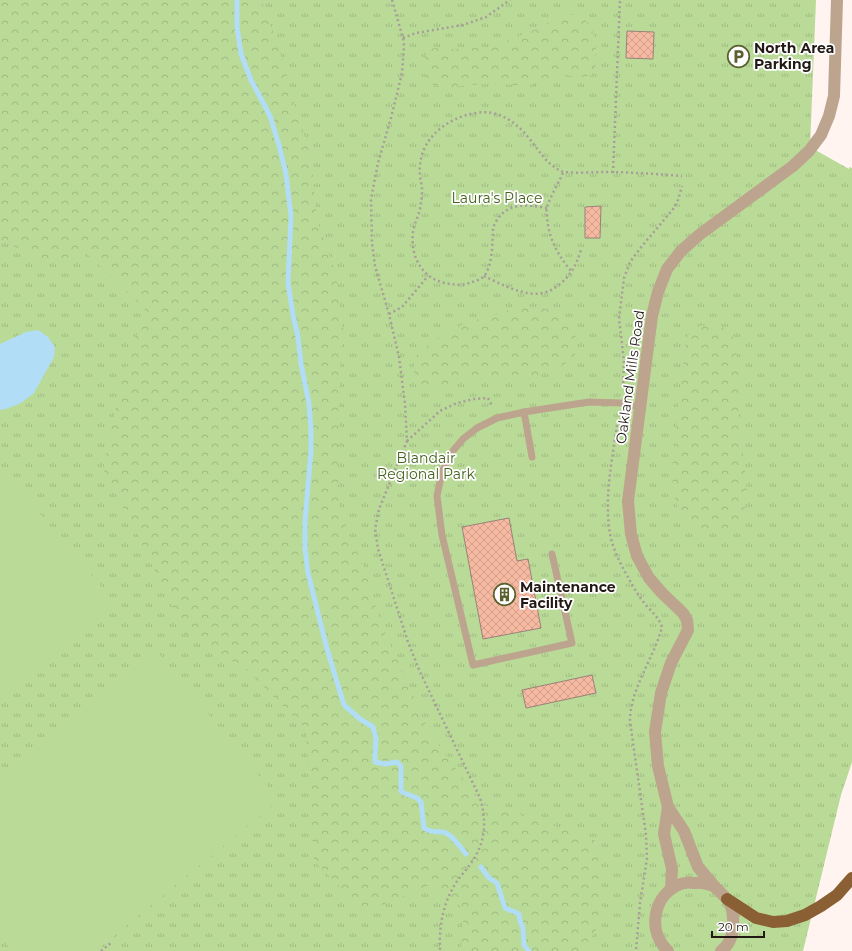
<svg xmlns="http://www.w3.org/2000/svg" width="852" height="951" viewBox="0 0 852 951" font-family="Montserrat,sans-serif">
  <style>
    .grass { fill: url(#grass-tufts) }
    .forest { fill: url(#forest-crowns) }
    .pitch { fill: #bada98 }
    .water { fill: #b1ddf6 }
    .lines { fill: none; stroke-linecap: round; stroke-linejoin: round }
    .stream { stroke: #b1ddf6; stroke-width: 5 }
    .building { fill: url(#building-cross-hatch); stroke: #998278 }
    .path { stroke: #a79d99; stroke-width: 2.5; stroke-dasharray: 2 3; stroke-linecap: butt }
    .service { stroke: #bda48e; stroke-width: 7 }
    .minor { stroke: #bda48e; stroke-width: 12 }
    .tertiary { stroke: #bda48e; stroke-width: 12 }
    .primary { stroke: #8b5f34; stroke-width: 12 }
    .labels { text-anchor: middle; stroke-width: 3.5; stroke-linejoin: round; paint-order: stroke }
    .poi-label { font-size: 14px; font-weight: bold; fill: #221915; stroke: #fff; text-anchor: start }
    .park-label { font-size: 14px; fill: #46621e; stroke: #fff }
    .street-label { font-size: 14px; fill: #221915; stroke: #fff }
  </style>
  <defs>
    <pattern id="grass-tufts" width="24" height="20" patternUnits="userSpaceOnUse"><rect width="24" height="20" fill="#bada98"/><path d="M3 7l-1-3M5 7V3M7 7l1-3M15 17l-1-3M17 17v-4M19 17l1-3" fill="none" stroke="#a0ba82"/></pattern>
    <pattern id="forest-crowns" width="20" height="18" patternUnits="userSpaceOnUse"><rect width="20" height="18" fill="#bada98"/><path d="M2 6a3 3 0 1 1 6 0M12 15a3 3 0 1 1 6 0" fill="none" stroke="#a0ba82"/></pattern>
    <pattern id="building-cross-hatch" width="8" height="8" patternUnits="userSpaceOnUse"><rect width="8" height="8" fill="#f6baa2"/><path d="M0 0l8 8M0 8l8-8" fill="none" stroke="#d39f8b"/></pattern>
  </defs>
  <rect width="100%" height="100%" fill="#fff4f0"/>
  <path class="grass" d="M0 0H816L810 147 849 169V167L852 168V762L841 795 803 951H0Z"/>
  <g class="forest">
    <path d="M0 0H261L278 45 292 95 311 157 317 219 336 275 343 328 339 384 338 500 349 535 364 567 380 621 429 731 482 805 527 816 596 841 604 917 583 951H461L464 909 430 885 365 912 314 861 306 729 246 669 186 635 142 545 103 469 119 392 145 309 86 253 49 262 0 240Z"/>
    <path d="M569 13 581 16 591 26 596 45 595 67 590 76 576 77 561 74 534 85H514L491 83 442 88 430 84 425 76 423 63 426 53 434 48 452 49 491 47 542 27 556 16Z"/>
    <path d="M516 308H533L549 309 560 316 576 337 578 350 570 361 552 371 533 377 508 380 487 376 466 378 452 385 438 390 422 385 414 372V357L434 340 466 323Z"/>
    <path d="M717 324 729 331 734 339 740 359 741 378 739 416 747 492 745 511 734 527 721 531 705 529 685 522 678 508 673 492 672 470 686 340 690 331 700 326Z"/>
  </g>
  <g class="pitch">
    <path d="M0 466 118 607 0 704Z"/>
    <path d="M157 651 279 800 96 951H12L0 936V781Z"/>
  </g>
  <path class="water" d="M38 330 48 337 55 347 54 357 34 393 21 403 6 409 0 410V344L26 332Z"/>
  <g class="lines">
    <g class="stream">
      <path d="M237 0V27L241 54 251 80 270 116 279 145 286 174 291 216 288 283 293 315 298 337 301 364 309 403 311 431V451L305 521V548L308 573 327 649 344 705 360 719 373 727 376 738 375 756V762L385 764 397 762 401 766V791L404 793 417 798 421 802 424 828C431 833 435 831 443 832 451 833 461 848 466 854"/>
      <path d="M481 867 489 878 497 883 505 908 515 912 519 914 520 921 523 928 524 945 529 951"/>
    </g>
  </g>
  <g class="building">
    <path d="M627 31 654 32 653 59 626 58Z"/>
    <path d="M601 206 600 238H585V207Z"/>
    <path d="M509 518 517 561 528 559 541 628 483 639 462 527Z"/>
    <path d="M592 675 596 693 526 708 522 690Z"/>
  </g>
  <g class="lines">
    <g class="path">
      <path d="M392 0 403 38 404 46 402 73 391 118 378 163 371 199 372 243 375 266 389 314 399 357 405 404 407 441 379 509 375 529 378 549 408 642 420 672 480 798C486 817 486 838 476 855 470 867 459 876 453 888 442 907 439 929 440 951"/>
      <path d="M403 38 416 33 463 25 486 17 510 0"/>
      <path d="M563 173C558 184 551 195 547 207 546 210 547 213 547 216 548 237 558 256 572 272"/>
      <path d="M613 173 620 0"/>
      <path d="M547 208C530 205 511 202 499 217 496 221 493 226 493 231 492 245 493 262 485 275 482 279 476 281 472 282 463 286 454 285 445 283 421 278 410 255 413 232 414 223 420 214 421 203 422 199 422 193 422 188 421 181 419 174 420 167 421 137 449 117 476 113 497 109 515 121 528 137 539 150 546 164 561 171 567 174 595 172 604 172 630 172 656 174 682 176"/>
      <path d="M484 276C501 284 524 297 543 293 549 292 555 288 560 284 572 274 576 265 581 250"/>
      <path d="M389 314 402 307 428 276"/>
      <path d="M623 388 624 361 619 319 624 278 630 262 642 246 674 208 678 200 682 186"/>
      <path d="M617 425C612 461 604 498 610 534 613 550 621 565 629 579 634 588 639 597 646 605 652 612 659 618 662 627 654 658 630 689 630 721L646 835 647 858 640 903 636 951"/>
      <path d="M407 441 440 411 457 403 474 399 488 398 492 406"/>
      <path d="M101 951 112 942"/>
    </g>
    <g class="service">
      <path d="M524 412 532 457"/>
      <path d="M552 554 572 643 473 665 442 535 437 496 442 472 452 452 463 439 477 428 497 418 524 412 589 402 621 403 640 407"/>
    </g>
    <g class="minor">
      <path d="M668 807 664 834 672 869 671 889"/>
      <path d="M715 887 698 867 684 831 668 807 658 766 655 732 661 693 671 663 688 630 687 620 683 613 662 593 649 578 637 556 631 534 628 501 652 316 658 292 667 269 681 251 699 235 793 166 809 151 821 135 829 116 834 96 837 0"/>
    </g>
    <path class="tertiary" d="M668 951C648 933 652 899 676 886 679 885 682 883 685 883 688 882 691 883 694 883 701 882 709 884 715 887 717 889 720 892 722 894 729 900 733 908 733 918 734 930 732 943 721 951"/>
    <path class="primary" d="M727 899 756 918 773 922 787 921 805 915 821 906 837 895 852 878"/>
  </g>
  <defs>
    <symbol id="parking-ring" viewBox="-11 -11 22 22"><circle r="9.5" fill="#fff" stroke="#5b602e" stroke-width="1.5"/><path d="M-3.5-5.5H1a3.5 3.5 0 0 1 0 7H-1V5.5H-3.5ZM-1-3.4V-.6H.8a1.4 1.4 0 0 0 0-2.8Z" fill="#5b602e"/></symbol>
    <symbol id="building-ring" viewBox="-11 -11 22 22"><circle r="9.5" fill="#fff" stroke="#5b602e" stroke-width="1.5"/><path d="M-4-6H4V6H1V3H-1V6H-4ZM-2.5-4.3h1.7v1.8h-1.7ZM.8-4.3h1.7v1.8H.8ZM-2.5-1h1.7V.8h-1.7ZM.8-1h1.7V.8H.8Z" fill="#5b602e"/></symbol>
  </defs>
  <g fill-rule="evenodd">
    <use href="#parking-ring" x="726" y="44" width="25" height="25"/>
    <use href="#building-ring" x="492" y="582" width="25" height="25"/>
  </g>
  <g class="labels">
    <g class="poi-label">
      <text x="754" y="53">North Area<tspan x="754" dy="16">Parking</tspan></text>
      <text x="520" y="592">Maintenance<tspan x="520" dy="16">Facility</tspan></text>
    </g>
    <g class="park-label">
      <text x="497" y="203">Laura's Place</text>
      <text x="426" y="463">Blandair<tspan x="426" dy="16">Regional Park</tspan></text>
    </g>
    <g class="street-label">
      <text transform="translate(630 377) rotate(-82)" y="5">Oakland Mills Road</text>
    </g>
  </g>
  <path d="M712 931v6h52v-6" fill="none" stroke="#221915" stroke-width="2"/>
  <text x="718" y="931" font-size="12" fill="#221915" stroke="#ffffff" stroke-width="3" paint-order="stroke">20 m</text>
</svg>
